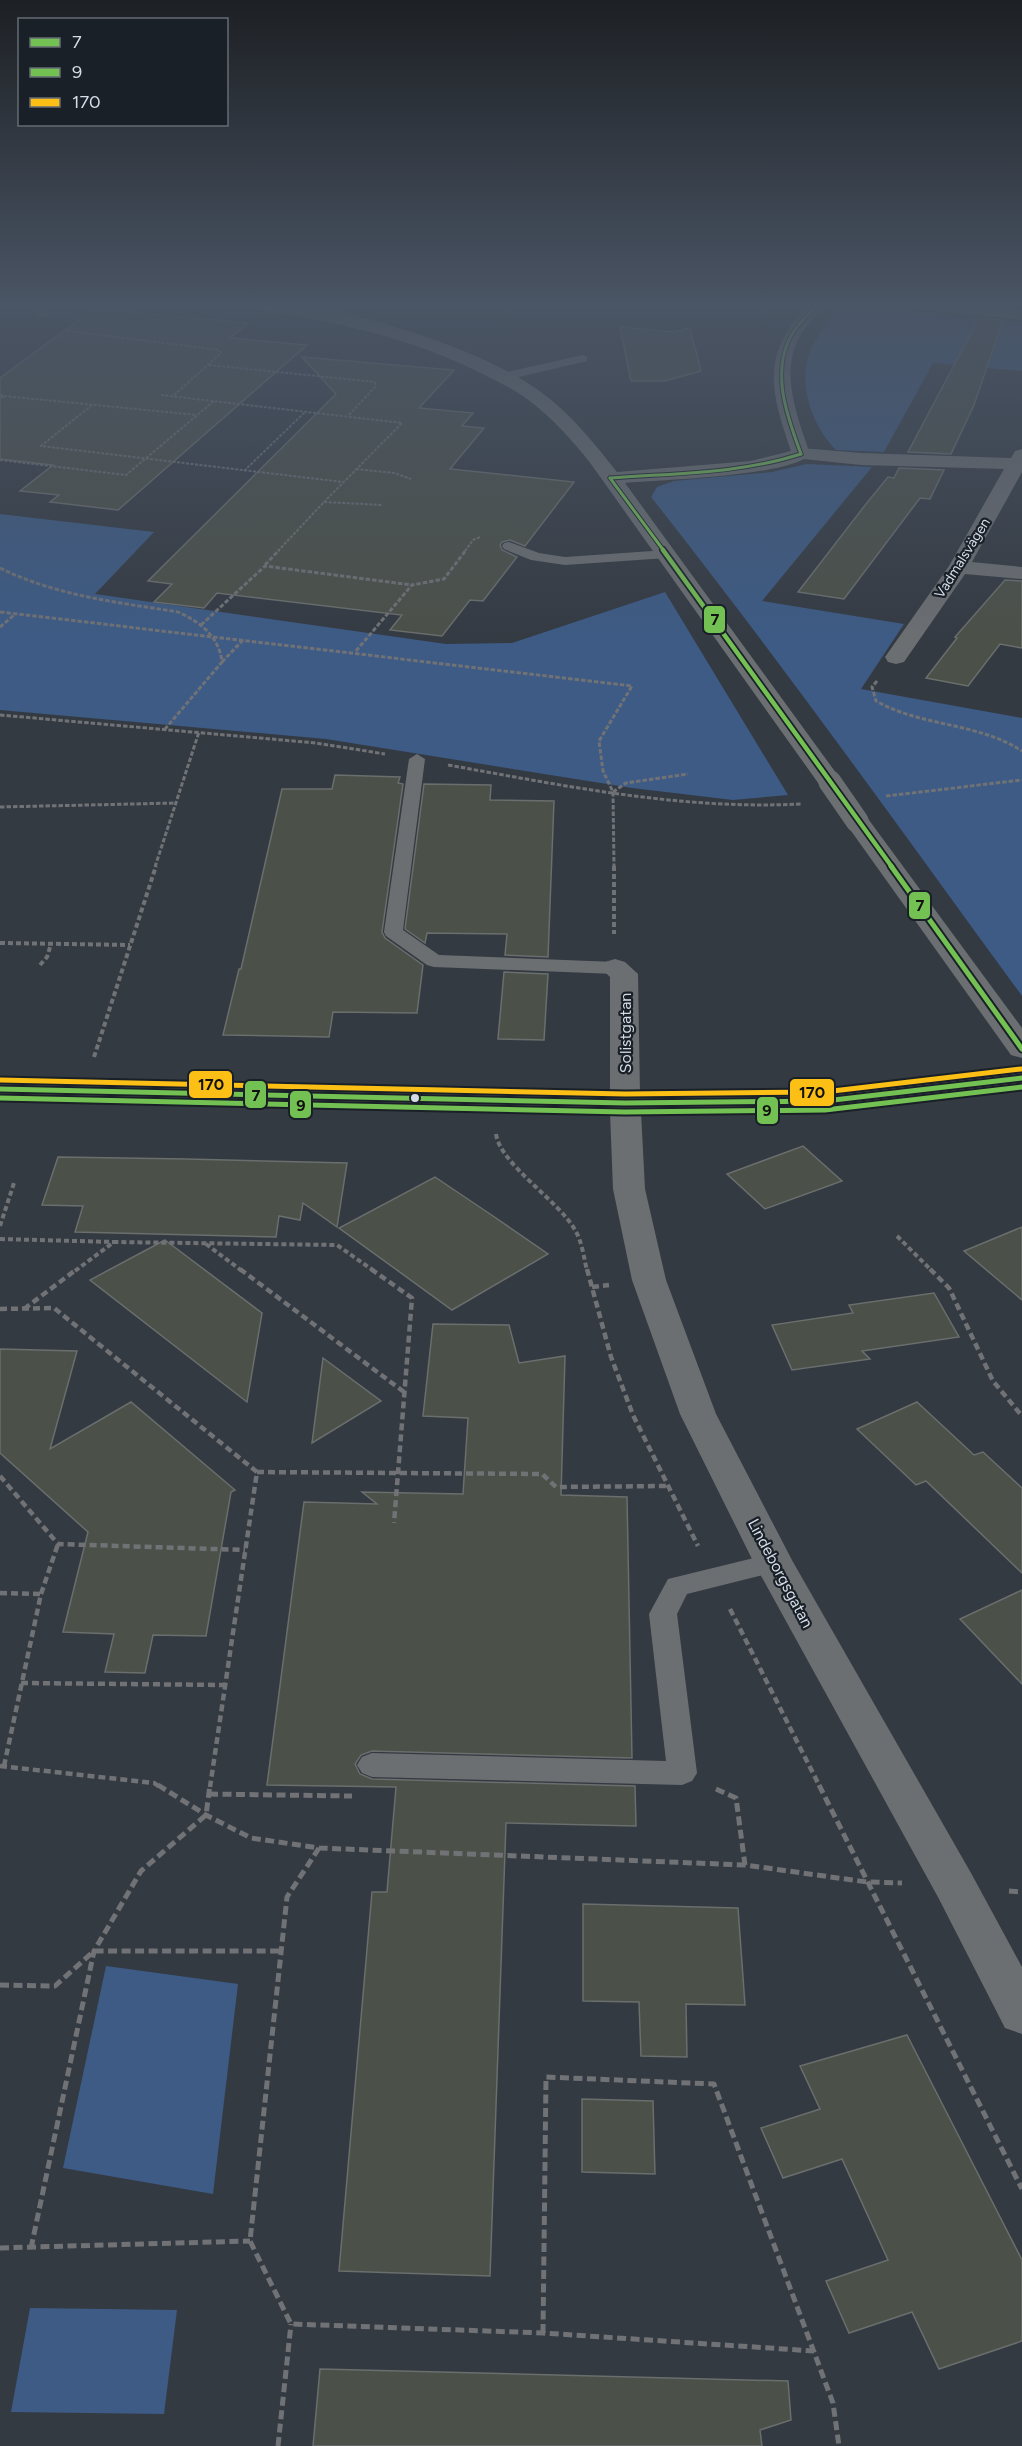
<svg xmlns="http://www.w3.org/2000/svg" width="1022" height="2446" viewBox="0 0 1022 2446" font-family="Figtree,sans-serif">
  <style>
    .green { fill: #3d5b85 }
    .building { fill: #4b5048; stroke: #6a6e6d; stroke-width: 1.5 }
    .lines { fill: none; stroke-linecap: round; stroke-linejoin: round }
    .path-far4 { stroke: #707276; stroke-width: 2; stroke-dasharray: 3 1.5; stroke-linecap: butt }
    .path-far3 { stroke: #707276; stroke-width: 3; stroke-dasharray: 4.5 2; stroke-linecap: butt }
    .path-far2 { stroke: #707276; stroke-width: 4; stroke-dasharray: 5 3; stroke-linecap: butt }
    .path-far1 { stroke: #707276; stroke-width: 4.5; stroke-dasharray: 7 4; stroke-linecap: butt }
    .path { stroke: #707276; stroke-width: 5; stroke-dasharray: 9 4.5; stroke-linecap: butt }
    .service { fill: #6c6f72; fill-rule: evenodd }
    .minor { fill: #6c6f72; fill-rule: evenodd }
    .tertiary { fill: #6c6f72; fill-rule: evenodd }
    .primary { fill: #6b7075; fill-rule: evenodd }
    .tertiary-bridge { stroke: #6c6f72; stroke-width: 23 }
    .bus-1-far2-casing { stroke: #1a2027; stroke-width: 5 }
    .bus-1-far1-casing { stroke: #1a2027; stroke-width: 8 }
    .bus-1-casing { stroke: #1a2027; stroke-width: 9 }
    .bus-2-casing { stroke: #1a2027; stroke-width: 9 }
    .bus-3-casing { stroke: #1a2027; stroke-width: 9 }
    .bus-1-far2 { stroke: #74c153; stroke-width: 3 }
    .bus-1-far1 { stroke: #74c153; stroke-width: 4.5 }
    .bus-1 { stroke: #74c153; stroke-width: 5 }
    .bus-2 { stroke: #74c153; stroke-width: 5 }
    .bus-3 { stroke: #fbbf15; stroke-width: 5 }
    .bus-dot { fill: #d5dce6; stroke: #1a2027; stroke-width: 2 }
    .labels { text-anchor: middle; stroke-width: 4.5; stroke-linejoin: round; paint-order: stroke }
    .far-street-label { font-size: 14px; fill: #d5dce6; stroke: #1a2027 }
    .street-label { font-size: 16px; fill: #d5dce6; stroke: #1a2027 }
    .line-badge { stroke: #1a2027; stroke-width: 2 }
    .pale-badge-label { font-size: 16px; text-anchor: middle; font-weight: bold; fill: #111 }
  </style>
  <rect width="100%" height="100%" fill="#343a42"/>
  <g class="green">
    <path d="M842 305 1022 324V371L933 363 884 452 836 450C811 425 796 380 812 347 820 332 831 318 842 305Z"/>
    <path d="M807 464 872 467 762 601 904 624 861 689 1022 718V996C900 829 780 660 651 497L657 487 674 481 772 472Z"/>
    <path d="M0 514 154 532 95 594 446 644 512 643 665 592 788 795 733 800 632 788 326 739 0 710Z"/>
    <path d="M106 1966 238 1984 213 2194 63 2168Z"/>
    <path d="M30 2308 177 2310 164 2414 11 2412Z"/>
  </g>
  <g class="building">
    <path d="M94 309 248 323 230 338 307 345 118 510 50 502 59 495 20 491 53 465 0 459V378Z"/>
    <path d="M979 318 1003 320 974 405 951 454 908 452Z"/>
    <path d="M620 327 674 332 690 328 701 371 665 381H631Z"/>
    <path d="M302 357 454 370 419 408 473 413 462 426 484 428 450 469 574 482 525 546 510 540 502 542 500 545 502 550 517 557 483 601 470 600 442 636 390 630 402 615 217 593 204 608 154 602 172 584 148 581 336 394Z"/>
    <path d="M899 468 944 470 930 499 920 498 844 599 798 592 866 504 888 477 894 478Z"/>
    <path d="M1005 580 1022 581V648L1000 644 968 686 926 678 957 638 955 637Z"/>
    <path d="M335 775 400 777 398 783 403 784 382 932 385 938 423 965 417 1013 333 1012 329 1037 223 1035 239 969H241L282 789H332Z"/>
    <path d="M424 784 491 785 490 800 554 801 548 957 505 955 507 934 427 933 425 943 405 929Z"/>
    <path d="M504 972 548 974 544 1040 498 1039Z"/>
    <path d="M803 1146 842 1181 765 1209 727 1174Z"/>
    <path d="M58 1157 186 1159 347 1163 337 1227 303 1203 300 1220 279 1216 276 1237 75 1232 83 1206 42 1205Z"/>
    <path d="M435 1177 493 1216 548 1254 452 1310 339 1228Z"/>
    <path d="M1022 1227V1300L964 1251Z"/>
    <path d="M165 1240 262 1313 247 1402 90 1280Z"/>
    <path d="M934 1293 959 1337 862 1351 870 1359 792 1370 772 1325 853 1313 849 1305Z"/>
    <path d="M433 1324 509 1325 519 1363 565 1356 561 1495 627 1497 632 1758 372 1751 361 1755 355 1764 360 1774 372 1779 635 1786 636 1826 506 1823 490 2276 339 2271 372 1892H387L396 1787 267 1785 304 1502 377 1504 362 1492 463 1494 468 1418 423 1416Z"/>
    <path d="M0 1349 77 1351 50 1449 131 1402 235 1490 231 1492 206 1636 153 1635 145 1673 105 1672 114 1634 63 1632 88 1532 0 1453Z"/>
    <path d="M323 1358 381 1401 312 1443Z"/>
    <path d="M917 1402 974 1455 983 1452 1022 1488V1573L926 1481 916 1485 857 1429Z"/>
    <path d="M1022 1590V1684L960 1619Z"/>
    <path d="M583 1904 738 1908 745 2005 686 2004 687 2057 641 2056 639 2002 583 2001Z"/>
    <path d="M907 2035 1022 2260V2341L939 2369 912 2312 849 2333 826 2281 888 2260 842 2159 783 2178 761 2128 820 2109 800 2066Z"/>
    <path d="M582 2099 653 2101 655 2174 582 2172Z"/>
    <path d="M320 2369 788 2381 791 2420 760 2430 762 2446H313Z"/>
  </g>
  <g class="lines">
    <g class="path-far4">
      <path d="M68 331 219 350 221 353 173 396"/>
      <path d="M209 365 375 382V387L348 416"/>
      <path d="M0 395 4 396 0 399"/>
      <path d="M161 395 402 423 324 502"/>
      <path d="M4 396 197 415"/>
      <path d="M92 405 41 446 343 482"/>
      <path d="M0 460 126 475 214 401"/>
      <path d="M356 469 394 473 411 479"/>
      <path d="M244 471 305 412"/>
      <path d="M278 551 324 502 383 505"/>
      <path d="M465 551 473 540 480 537"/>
    </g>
    <g class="path-far3">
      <path d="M265 565 279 550"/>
      <path d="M0 568C57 596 116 602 178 612 200 622 219 636 222 662L165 729"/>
      <path d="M0 612 632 686 599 741 603 771 613 792 614 867"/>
      <path d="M201 625 265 566 412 585"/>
      <path d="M0 627 14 615"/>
      <path d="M356 651 412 585 444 579 466 550"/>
      <path d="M222 662 243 640"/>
      <path d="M877 681 872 687 876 701C922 727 977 722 1022 751"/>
      <path d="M0 715 316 743 385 754"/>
      <path d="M448 765C566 786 681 810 801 804"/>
      <path d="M613 792 626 783 688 774"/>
      <path d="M886 796 1022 780"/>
      <path d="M0 807 176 803"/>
      <path d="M155 867 199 732"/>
    </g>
    <g class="path-far2">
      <path d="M614 866V934"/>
      <path d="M0 943 130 945"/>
      <path d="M40 965 47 957 51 944"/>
      <path d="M94 1057 156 866"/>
      <path d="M496 1134C500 1164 559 1201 575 1230 582 1241 584 1258 587 1271"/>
      <path d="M0 1226 14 1183"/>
      <path d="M897 1236 932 1271"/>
      <path d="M0 1239 114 1242"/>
      <path d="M206 1244 242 1271"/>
      <path d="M75 1271 114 1242 337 1245 374 1271"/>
    </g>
    <g class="path-far1">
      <path d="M240 1269 404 1392"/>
      <path d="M371 1269 412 1298 394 1523"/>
      <path d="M587 1269 611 1357 633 1415 698 1546"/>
      <path d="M930 1269 949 1288 993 1381 1022 1416"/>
      <path d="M592 1287 609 1285"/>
      <path d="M0 1309 54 1308 257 1472 210 1787"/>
      <path d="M24 1309 77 1269"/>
      <path d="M257 1472 542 1474 556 1487 668 1486"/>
      <path d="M0 1476 58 1544 245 1550"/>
      <path d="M0 1593 41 1594"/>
      <path d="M730 1609 820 1787"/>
      <path d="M21 1683 225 1685"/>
      <path d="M0 1766 154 1783 160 1787"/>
      <path d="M4 1766 41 1594 58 1544"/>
    </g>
    <g class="path">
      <path d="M158 1785 206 1815 251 1838 319 1848 745 1865 867 1882 902 1883"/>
      <path d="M819 1785 1022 2189"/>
      <path d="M716 1789 736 1798 745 1865"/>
      <path d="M209 1794 352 1796"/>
      <path d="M319 1848 287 1897 250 2241 291 2324 543 2333 814 2351"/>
      <path d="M1009 1891 1022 1892"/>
      <path d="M0 1985 55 1986 94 1951H281"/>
      <path d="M0 2248 250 2241"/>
      <path d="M31 2248 94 1951 141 1871 206 1815 210 1785"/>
      <path d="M543 2333 546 2077 714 2084 833 2403 839 2446"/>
      <path d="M278 2446 291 2324"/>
    </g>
    <g class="service">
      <path d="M37 303H50L44 309 50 315 48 317H40L32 308Z"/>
      <path d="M583 355 587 357V361L502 381 496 377 502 373Z"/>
      <path d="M509 542 539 553 565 557 667 550 674 554 667 558 565 565 531 560 504 549 502 546 504 543Z"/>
      <path d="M417 754 425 759 403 930 439 955 615 962 622 964 625 968 622 972 615 974 434 967 427 965 386 936 384 932 409 759Z"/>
      <path d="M774 1553 783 1556 787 1563 783 1570 687 1594 677 1614 697 1773 692 1781 682 1785 372 1777 362 1773 357 1765 362 1757 372 1753 666 1761 649 1614 668 1579Z"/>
    </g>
    <g class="minor">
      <path d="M801 448 861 453 1011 458 1015 451 1022 449V472L972 562 1022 567V579L965 574 904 662 896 664 888 662 885 657 949 566 1004 469 861 465 794 458 792 454 794 450Z"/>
      <path d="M615 959 625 962 638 974 640 1094 825 1092 1022 1069V1087L825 1110 641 1112 645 1189 666 1280 716 1414 793 1562 971 1873 1022 1967V2034L1005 2028 939 1899 754 1563 680 1414 632 1280 613 1189 610 1112 0 1098V1080L610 1093V977L601 968 605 962Z"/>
    </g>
    <g class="tertiary">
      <path d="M243 303C257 303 271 302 284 303 358 311 481 348 541 392 571 414 594 443 617 472L751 461 791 451C770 389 760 355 810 303H827C819 315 807 323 800 336 779 373 798 418 810 454 795 476 656 480 625 483L839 777 842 782 839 787 830 789 821 787 591 464C572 440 552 417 527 399 514 389 498 382 483 374 410 337 332 321 251 308Z"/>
      <path d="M857 813 866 816 1022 1028V1058L1011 1055 844 821 848 816Z"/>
    </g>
    <path class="primary" d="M904 303H960L1022 310V320L912 308Z"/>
    <path class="tertiary-bridge" d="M830 782 857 821"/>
    <defs>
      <g id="bus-1-far2">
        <path d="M801 454C787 416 769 369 794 331 801 321 810 312 819 303"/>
        <path d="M610 478 664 551"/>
        <path d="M610 478C674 473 739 474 801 454"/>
      </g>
      <path id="bus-1-far1" d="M663 550 892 867"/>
      <g id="bus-1">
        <path d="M891 866 1022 1049"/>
        <path d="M0 1089 625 1103 825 1101 1022 1078"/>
      </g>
      <path id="bus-2" d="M0 1098 625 1112 825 1110 1022 1087"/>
      <path id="bus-3" d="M0 1080 625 1094 824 1092 1021 1069"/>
    </defs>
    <use href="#bus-1-far2" class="bus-1-far2-casing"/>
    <use href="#bus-1-far1" class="bus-1-far1-casing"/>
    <use href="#bus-1" class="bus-1-casing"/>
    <use href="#bus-2" class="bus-2-casing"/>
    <use href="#bus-3" class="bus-3-casing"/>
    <use href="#bus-1-far2" class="bus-1-far2"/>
    <use href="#bus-1-far1" class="bus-1-far1"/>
    <use href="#bus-1" class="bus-1"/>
    <use href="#bus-2" class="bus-2"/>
    <use href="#bus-3" class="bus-3"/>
  </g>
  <linearGradient id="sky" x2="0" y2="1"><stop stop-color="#1d2024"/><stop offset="0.47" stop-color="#4a5565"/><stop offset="1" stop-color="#4a5565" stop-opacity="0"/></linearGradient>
  <rect width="1022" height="646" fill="url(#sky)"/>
  <circle class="bus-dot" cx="415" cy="1098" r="5"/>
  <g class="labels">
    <g class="far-street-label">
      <text transform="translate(962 558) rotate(-58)" y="5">Vadmalsvägen</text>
    </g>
    <g class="street-label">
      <text transform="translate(625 1033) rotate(-90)" y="6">Solistgatan</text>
      <text transform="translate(781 1573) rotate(62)" y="6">Lindeborgsgatan</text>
    </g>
  </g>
  <g class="line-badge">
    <rect x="703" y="605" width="23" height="29" rx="6" fill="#74c153"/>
    <rect x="908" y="891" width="23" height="29" rx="6" fill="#74c153"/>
    <rect x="188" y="1070" width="45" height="29" rx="6" fill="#fbbf15"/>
    <rect x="789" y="1078" width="46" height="29" rx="6" fill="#fbbf15"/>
    <rect x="244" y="1080" width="23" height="29" rx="6" fill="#74c153"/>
    <rect x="289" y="1090" width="23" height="29" rx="6" fill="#74c153"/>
    <rect x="756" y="1096" width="23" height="29" rx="6" fill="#74c153"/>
  </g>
  <g class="pale-badge-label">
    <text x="715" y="625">7</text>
    <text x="920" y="911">7</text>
    <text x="211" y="1090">170</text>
    <text x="812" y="1098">170</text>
    <text x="256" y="1101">7</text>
    <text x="301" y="1111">9</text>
    <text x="767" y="1116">9</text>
  </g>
  <rect x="18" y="18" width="210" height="108" fill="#1a2027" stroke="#656b73" stroke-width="1.5"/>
  <rect x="30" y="38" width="30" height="9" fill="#74c153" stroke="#656b73" stroke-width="1.5"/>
  <text x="72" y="48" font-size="18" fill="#d5dce6">7</text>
  <rect x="30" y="68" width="30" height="9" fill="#74c153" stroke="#656b73" stroke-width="1.5"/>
  <text x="72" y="78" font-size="18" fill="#d5dce6">9</text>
  <rect x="30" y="98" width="30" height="9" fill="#fbbf15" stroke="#656b73" stroke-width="1.5"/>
  <text x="72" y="108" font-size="18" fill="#d5dce6">170</text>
</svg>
